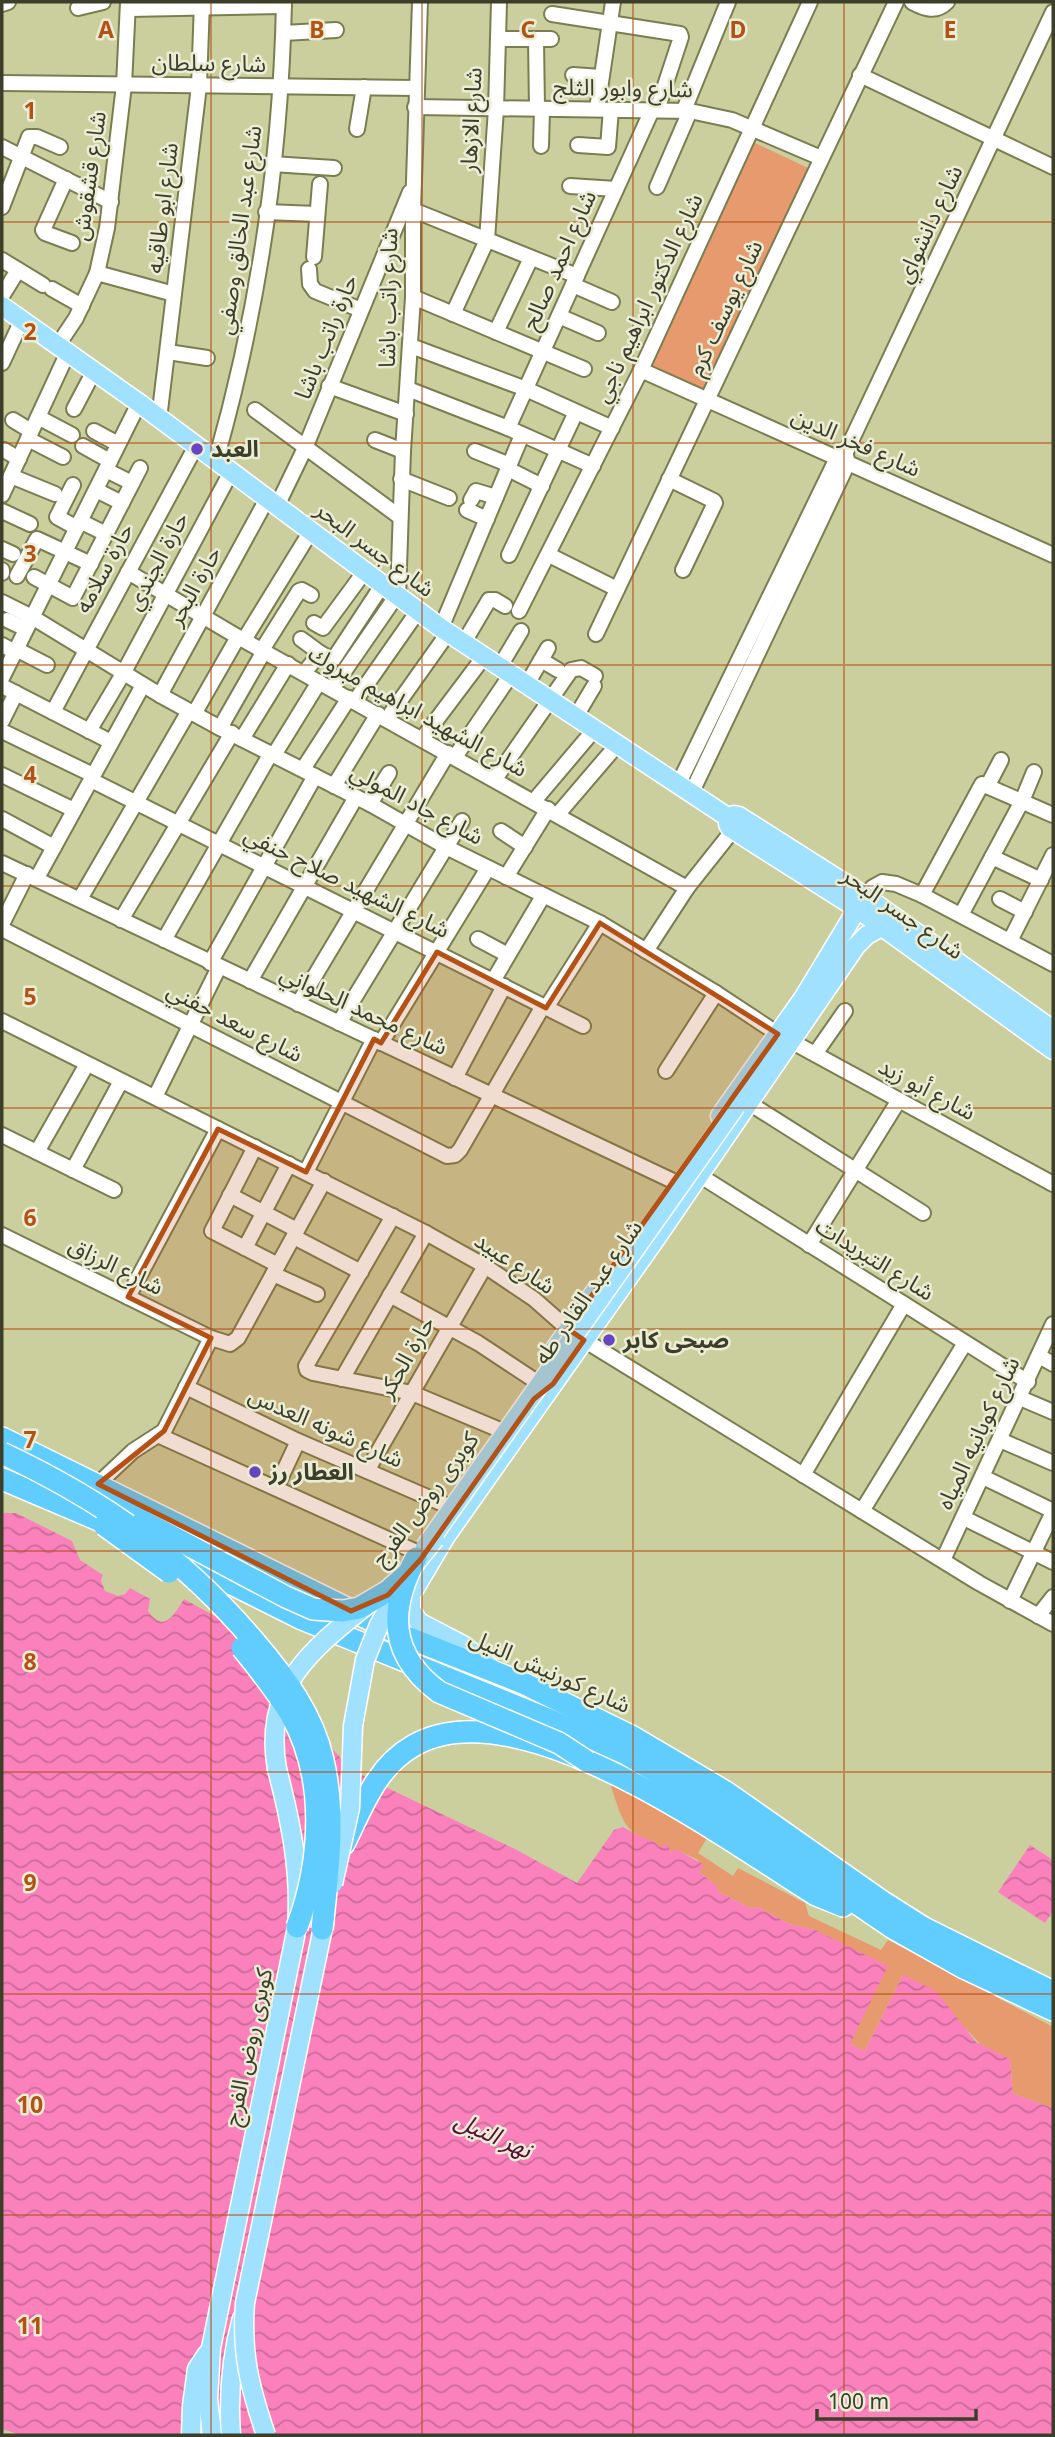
<svg xmlns="http://www.w3.org/2000/svg" width="1055" height="2437" viewBox="0 0 1055 2437" font-family="'Noto Sans','Noto Sans Arabic',sans-serif">
  <style>
    .green { fill: #e69a6d }
    .water { fill: url(#water-waves) }
    .lines { fill: none; stroke-linecap: round; stroke-linejoin: round }
    .minor-casing { stroke: #7a7d50; stroke-width: 18 }
    .major-casing { stroke: #fff; stroke-width: 21 }
    .highway-casing { stroke: #fff; stroke-width: 24 }
    .minor { stroke: #fff; stroke-width: 14 }
    .major { stroke: #a0e1ff; stroke-width: 18 }
    .highway { stroke: #61cdff; stroke-width: 21 }
    .major-bridge-casing { stroke: #fff; stroke-width: 21; stroke-linecap: butt }
    .highway-bridge-casing { stroke: #fff; stroke-width: 24; stroke-linecap: butt }
    .major-bridge { stroke: #a0e1ff; stroke-width: 18 }
    .highway-bridge { stroke: #61cdff; stroke-width: 21 }
    .marked { fill: #b45115; fill-opacity: 0.2; stroke: #b45115; stroke-width: 5; stroke-linejoin: round }
    .grid { fill: none; stroke: #b45115; stroke-width: 2; stroke-opacity: 0.55 }
    .poi-dot { fill: #6745be; stroke: #ebedd5; stroke-width: 2.5 }
    .labels { text-anchor: middle; stroke-width: 5; stroke-linejoin: round; paint-order: stroke }
    .street-label { font-size: 23px; fill: #3c3e2a; stroke: #ebedd5 }
    .poi-label { font-size: 23px; font-weight: bold; fill: #3c3e2a; stroke: #ebedd5; text-anchor: start }
    .water-label { font-size: 24px; font-style: italic; fill: #580c38; stroke: #ebedd5 }
    .grid-label { font-size: 23px; text-anchor: middle; font-weight: bold; fill: #b45115; stroke: #ebedd5; stroke-width: 5; stroke-linejoin: round; paint-order: stroke }
  </style>
  <defs>
    <pattern id="water-waves" width="16" height="10" patternUnits="userSpaceOnUse" patternTransform="scale(1.75)"><rect width="16" height="10" fill="#fa81bc"/><path d="M0 5q4-4 8 0t8 0" fill="none" stroke="#cc6b99"/></pattern>
  </defs>
  <rect width="100%" height="100%" fill="#cbcf9e"/>
  <g class="green">
    <path d="M753 142 808 168 705 392 650 367Z"/>
    <path d="M609 1781 689 1825 707 1838 698 1853 733 1876 738 1868 805 1903 809 1916 881 1950 888 1940 1053 2027V2108L1013 2094 1010 2059 981 2045 970 2033 903 1975 865 2051 850 2044 815 1930 789 1924 758 1907 752 1909 719 1892 716 1885 699 1872 698 1860 677 1850 670 1853 668 1848 659 1847 655 1842C621 1835 620 1810 609 1781Z"/>
  </g>
  <g class="water">
    <path d="M2 1513H16L72 1541 80 1560 103 1575 101 1581 105 1591 118 1596 125 1594 130 1588 150 1599 148 1611C164 1634 174 1615 184 1599L269 1646C298 1669 306 1711 326 1740 337 1757 353 1770 371 1780L517 1850 577 1883 614 1830 623 1827 641 1837 655 1842 659 1847 665 1844 669 1846 670 1853 676 1849 704 1865 699 1872 716 1885 719 1892 752 1909 758 1907 789 1924 815 1930 888 1966 850 2044 865 2051 903 1975 936 1991 976 2042 1010 2059 1013 2094 1053 2108V2435H21L2 2429Z"/>
    <path d="M1030 1845 1053 1860V1911L1045 1923 998 1892Z"/>
  </g>
  <g class="lines">
    <defs>
      <g id="minor">
        <path d="M912 2C925 9 936 13 947 2"/>
        <path d="M2 4 8 2"/>
        <path d="M78 8 103 2"/>
        <path d="M129 9 284 6"/>
        <path d="M552 14 680 34 681 37 657 110"/>
        <path d="M284 33 336 30"/>
        <path d="M498 39H551"/>
        <path d="M536 39 537 109"/>
        <path d="M573 75 601 77"/>
        <path d="M860 75 1053 167"/>
        <path d="M2 83 416 88"/>
        <path d="M415 107 690 111 732 120 821 158"/>
        <path d="M597 109 613 2"/>
        <path d="M684 110 728 2"/>
        <path d="M357 129 364 87"/>
        <path d="M578 145 608 147 611 109"/>
        <path d="M541 146 542 109"/>
        <path d="M2 147 111 202"/>
        <path d="M272 164 334 168"/>
        <path d="M66 179 43 230 45 233 72 243"/>
        <path d="M570 186 616 189"/>
        <path d="M657 187 690 111"/>
        <path d="M2 207 29 137H37L60 147"/>
        <path d="M413 210 577 276"/>
        <path d="M266 212 317 214"/>
        <path d="M314 257 320 184"/>
        <path d="M2 260 43 285"/>
        <path d="M309 269 310 284 315 291 361 310"/>
        <path d="M97 273 174 294"/>
        <path d="M573 285 612 302"/>
        <path d="M52 289 82 306"/>
        <path d="M2 296 18 270"/>
        <path d="M413 297 584 369"/>
        <path d="M453 314 487 240 496 109 499 2"/>
        <path d="M559 316 598 333"/>
        <path d="M496 332 531 258"/>
        <path d="M58 345 76 318 97 273 107 228 124 85 128 2"/>
        <path d="M411 346 526 389 612 428"/>
        <path d="M168 352 207 358"/>
        <path d="M2 363 22 320"/>
        <path d="M641 370 1053 555"/>
        <path d="M329 386 406 414"/>
        <path d="M408 389 508 428 593 466"/>
        <path d="M74 409 94 371"/>
        <path d="M255 410 400 517"/>
        <path d="M38 417 72 435"/>
        <path d="M159 419 199 86 202 2"/>
        <path d="M13 420 31 431"/>
        <path d="M508 428 652 110"/>
        <path d="M94 431 118 444"/>
        <path d="M28 439 63 457"/>
        <path d="M375 440 403 451"/>
        <path d="M83 446 110 461"/>
        <path d="M4 450 19 459"/>
        <path d="M475 451 510 465"/>
        <path d="M216 460C258 312 281 156 284 2"/>
        <path d="M508 469 542 486"/>
        <path d="M106 470 132 483"/>
        <path d="M11 476 55 494"/>
        <path d="M401 479 449 498"/>
        <path d="M669 479 714 501 715 503 683 570"/>
        <path d="M73 485 57 517 77 528"/>
        <path d="M96 490 122 503"/>
        <path d="M2 495 68 352"/>
        <path d="M471 500 476 491 496 497"/>
        <path d="M277 506 305 448 410 192"/>
        <path d="M467 510 487 519"/>
        <path d="M2 511 30 524"/>
        <path d="M80 521 106 534"/>
        <path d="M2 549 13 554"/>
        <path d="M509 555 576 412"/>
        <path d="M549 555 617 589"/>
        <path d="M2 570V573"/>
        <path d="M128 572 238 637 687 888"/>
        <path d="M17 576 37 539 91 564"/>
        <path d="M34 577 73 598 140 468"/>
        <path d="M398 596 403 451 413 297V210L420 2"/>
        <path d="M2 602 32 617 160 695 220 728 370 804 446 847 600 923 716 993 778 1034 1053 1184"/>
        <path d="M519 611 641 370 810 2"/>
        <path d="M7 620 26 629"/>
        <path d="M314 623 323 628 365 571"/>
        <path d="M441 628 522 435"/>
        <path d="M596 634 896 2"/>
        <path d="M301 639 320 653"/>
        <path d="M244 640 311 531"/>
        <path d="M463 644 489 600H495L505 606"/>
        <path d="M2 645 15 652"/>
        <path d="M16 649 47 665"/>
        <path d="M262 650 299 591 302 590 311 595"/>
        <path d="M541 660 558 670"/>
        <path d="M499 668 521 631"/>
        <path d="M304 673 320 653 333 660 383 584"/>
        <path d="M2 678 139 403"/>
        <path d="M2 686 111 742"/>
        <path d="M526 686 548 648"/>
        <path d="M332 689 397 595"/>
        <path d="M160 695 267 499"/>
        <path d="M355 701 418 611"/>
        <path d="M53 712 196 446"/>
        <path d="M194 714 238 637"/>
        <path d="M575 718 594 686"/>
        <path d="M387 719 448 633"/>
        <path d="M2 721 16 693"/>
        <path d="M220 728 264 651"/>
        <path d="M2 731 93 775"/>
        <path d="M89 731 124 672 231 472"/>
        <path d="M242 739 288 664"/>
        <path d="M422 739 483 658"/>
        <path d="M274 755 319 682"/>
        <path d="M455 757 510 676"/>
        <path d="M303 769 349 698"/>
        <path d="M2 775 74 810"/>
        <path d="M495 779 571 670 581 668 595 676"/>
        <path d="M91 780 583 1026"/>
        <path d="M678 785 837 458 845 454 1053 12"/>
        <path d="M988 785 1001 760"/>
        <path d="M334 786 378 714"/>
        <path d="M691 794 848 463 846 456"/>
        <path d="M534 801 594 730"/>
        <path d="M370 804 389 773"/>
        <path d="M558 814 617 745"/>
        <path d="M2 819 54 847"/>
        <path d="M501 831 525 847"/>
        <path d="M992 857 1041 880"/>
        <path d="M2 863 673 1181"/>
        <path d="M506 877 548 809"/>
        <path d="M37 878 143 685"/>
        <path d="M922 895 982 784 1053 815"/>
        <path d="M865 896 873 887 882 882 896 884 922 895 1053 964"/>
        <path d="M80 899 189 711"/>
        <path d="M1000 899 1025 912"/>
        <path d="M961 915 1022 801 1034 772"/>
        <path d="M121 920 232 733"/>
        <path d="M2 924 27 874"/>
        <path d="M2 929 447 1156 455 1155 460 1150 543 1006"/>
        <path d="M478 939 508 955"/>
        <path d="M164 940 271 753"/>
        <path d="M1010 941 1053 855"/>
        <path d="M646 951 687 888 733 830"/>
        <path d="M210 963 315 776"/>
        <path d="M250 981 356 797"/>
        <path d="M493 981 543 896"/>
        <path d="M298 1004 448 753"/>
        <path d="M546 1008 600 923"/>
        <path d="M2 1021 426 1233 485 1266 534 1299 568 1329 584 1340 979 1583 1053 1624"/>
        <path d="M339 1023 462 821"/>
        <path d="M381 1043 488 868"/>
        <path d="M815 1054 845 1011"/>
        <path d="M666 1071 716 993"/>
        <path d="M455 1078 504 986"/>
        <path d="M155 1097 219 967"/>
        <path d="M749 1103 923 1213"/>
        <path d="M2 1135 114 1190"/>
        <path d="M255 1147 212 1231 278 1265"/>
        <path d="M37 1152 87 1064"/>
        <path d="M73 1170 121 1081"/>
        <path d="M306 1172 374 1039"/>
        <path d="M699 1175 1028 1382"/>
        <path d="M230 1195 297 1230"/>
        <path d="M393 1216 306 1366 307 1370 313 1373 412 1393 500 1430"/>
        <path d="M2 1235 211 1338 230 1344 238 1338 324 1181"/>
        <path d="M294 1237 361 1272"/>
        <path d="M809 1245 899 1100"/>
        <path d="M245 1248 289 1164"/>
        <path d="M273 1274 317 1294"/>
        <path d="M390 1295 478 1343 534 1380"/>
        <path d="M128 1297 218 1129"/>
        <path d="M1039 1356 1053 1364"/>
        <path d="M342 1379 426 1233"/>
        <path d="M186 1387 298 1441 448 1506"/>
        <path d="M1020 1398 1053 1412"/>
        <path d="M160 1436 414 1551"/>
        <path d="M1000 1440 1053 1463"/>
        <path d="M367 1471 485 1266"/>
        <path d="M803 1475 904 1304"/>
        <path d="M983 1477 1053 1511"/>
        <path d="M98 1484 133 1451 164 1431 211 1338"/>
        <path d="M276 1488 298 1441"/>
        <path d="M862 1511 965 1343"/>
        <path d="M964 1518 1053 1562"/>
        <path d="M943 1560 1053 1324"/>
        <path d="M1010 1601 1053 1512"/>
        <path d="M1038 1616 1053 1597"/>
      </g>
      <g id="major">
        <path d="M2 306 139 403 441 628 729 818 734 815 739 816 865 896 1053 1030"/>
        <path d="M729 818 728 824 730 828 856 908 1053 1050"/>
        <path d="M720 1116 804 997 865 896"/>
        <path d="M552 1353 596 1290"/>
        <path d="M490 1667 463 1645 419 1622 411 1610V1595L446 1536 657 1237 856 946 867 935 883 926"/>
        <path d="M191 2435 192 2406 197 2369 207 2354"/>
        <path d="M212 2435 208 2399 211 2348 297 1927C301 1872 291 1822 277 1769"/>
        <path d="M231 2435C228 2394 231 2358 242 2318"/>
      </g>
      <g id="highway">
        <path d="M2 1438 399 1634 525 1684 633 1737 726 1792 883 1902 924 1928 1053 1992"/>
        <path d="M2 1479 122 1530"/>
        <path d="M170 1553 302 1619 555 1722 626 1754 717 1808 893 1928 964 1968 1053 2010"/>
        <path d="M344 1844C362 1808 376 1767 413 1746 518 1684 727 1840 816 1895L843 1906"/>
      </g>
    </defs>
    <use href="#minor" class="minor-casing"/>
    <use href="#major" class="major-casing"/>
    <use href="#highway" class="highway-casing"/>
    <use href="#minor" class="minor"/>
    <use href="#major" class="major"/>
    <use href="#highway" class="highway"/>
    <defs>
      <g id="major-bridge">
        <path d="M425 1547 736 1106"/>
        <path d="M277 1769C263 1689 308 1652 366 1606"/>
        <path d="M333 1884 350 1808 353 1726 365 1660 379 1625 407 1574 435 1539"/>
        <path d="M266 2435C250 2388 241 2354 245 2303L325 1918"/>
      </g>
      <g id="highway-bridge">
        <path d="M2 1453C104 1501 182 1556 255 1642 285 1677 313 1715 323 1760 336 1817 328 1872 322 1929"/>
        <path d="M143 1521 286 1597 313 1609 343 1611 359 1608 388 1591 407 1574"/>
        <path d="M104 1525 169 1572"/>
        <path d="M416 1558C388 1610 389 1655 439 1692L559 1743 588 1762"/>
        <path d="M242 1648C259 1669 276 1690 290 1713 327 1777 322 1860 297 1927"/>
      </g>
    </defs>
    <use href="#major-bridge" class="major-bridge-casing"/>
    <use href="#highway-bridge" class="highway-bridge-casing"/>
    <use href="#major-bridge" class="major-bridge"/>
    <use href="#highway-bridge" class="highway-bridge"/>
  </g>
  <path class="marked" d="M600 923 778 1034 568 1329 584 1340 553 1384 534 1399 421 1559 388 1595 351 1611 98 1484 164 1431 211 1338 128 1297 218 1129 306 1172 374 1039 381 1043 437 952 546 1008Z"/>
  <path class="grid" d="M211 2V2435M422 2V2435M633 2V2435M844 2V2435M2 222H1053M2 443H1053M2 665H1053M2 886H1053M2 1108H1053M2 1329H1053M2 1551H1053M2 1772H1053M2 1994H1053M2 2215H1053"/>
  <g class="poi-dot">
    <circle cx="197" cy="449" r="7"/>
    <circle cx="609" cy="1340" r="7"/>
    <circle cx="255" cy="1472" r="7"/>
  </g>
  <g class="labels">
    <g class="street-label">
      <text transform="translate(209 63) rotate(1)" y="8">شارع سلطان</text>
      <text transform="translate(623 88) rotate(1)" y="8">شارع وابور الثلج</text>
      <text transform="translate(471 120) rotate(-87)" y="8">شارع الازهار</text>
      <text transform="translate(89 176) rotate(-82)" y="8">شارع قشقوش</text>
      <text transform="translate(162 208) rotate(-83)" y="8">شارع ابو طاقيه</text>
      <text transform="translate(929 224) rotate(-65)" y="8">شارع دانشواي</text>
      <text transform="translate(239 230) rotate(-82)" y="8">شارع عبد الخالق وصفي</text>
      <text transform="translate(559 260) rotate(-66)" y="8">شارع احمد صالح</text>
      <text transform="translate(388 298) rotate(-89)" y="8">شارع راتب باشا</text>
      <text transform="translate(648 298) rotate(-65)" y="8">شارع الدكتور ابراهيم ناجي</text>
      <text transform="translate(725 308) rotate(-65)" y="8">شارع يوسف كرم</text>
      <text transform="translate(326 337) rotate(-68)" y="8">حارة راتب باشا</text>
      <text transform="translate(856 442) rotate(24)" y="8">شارع فخر الدين</text>
      <text transform="translate(375 549) rotate(37)" y="8">شارع جسر البحر</text>
      <text transform="translate(157 561) rotate(-62)" y="8">حارة الجندي</text>
      <text transform="translate(104 568) rotate(-62)" y="8">حارة سلامه</text>
      <text transform="translate(194 586) rotate(-61)" y="8">حارة البحر</text>
      <text transform="translate(418 711) rotate(29)" y="8">شارع الشهيد ابراهيم مبروك</text>
      <text transform="translate(417 804) rotate(28)" y="8">شارع جاد المولي</text>
      <text transform="translate(347 882) rotate(26)" y="8">شارع الشهيد صلاح حنفي</text>
      <text transform="translate(903 913) rotate(35)" y="8">شارع جسر البحر</text>
      <text transform="translate(364 1010) rotate(25)" y="8">شارع محمد الحلواني</text>
      <text transform="translate(235 1022) rotate(27)" y="8">شارع سعد حفني</text>
      <text transform="translate(927 1089) rotate(28)" y="8">شارع أبو زيد</text>
      <text transform="translate(875 1259) rotate(32)" y="8">شارع التبريدات</text>
      <text transform="translate(515 1263) rotate(34)" y="8">شارع عبيد</text>
      <text transform="translate(116 1266) rotate(26)" y="8">شارع الرزاق</text>
      <text transform="translate(588 1292) rotate(-55)" y="8">شارع عبد القادر طه</text>
      <text transform="translate(406 1357) rotate(-60)" y="8">حارة الحكر</text>
      <text transform="translate(326 1427) rotate(24)" y="8">شارع شونه العدس</text>
      <text transform="translate(978 1433) rotate(-65)" y="8">شارع كوبانيه المياه</text>
      <text transform="translate(425 1499) rotate(-53)" y="8">كوبرى روض الفرج</text>
      <text transform="translate(550 1671) rotate(24)" y="8">شارع كورنيش النيل</text>
      <text transform="translate(248 2047) rotate(-78)" y="8">كوبرى روض الفرج</text>
    </g>
    <g class="poi-label">
      <text x="211" y="457">العبد</text>
      <text x="623" y="1348">صبحى كابر</text>
      <text x="269" y="1480">العطار رز</text>
    </g>
    <g class="water-label">
      <text transform="translate(493 2135) rotate(24)" y="8">نهر النيل</text>
    </g>
  </g>
  <g class="grid-label">
    <text x="106" y="38">A</text>
    <text x="317" y="38">B</text>
    <text x="528" y="38">C</text>
    <text x="738" y="38">D</text>
    <text x="950" y="38">E</text>
    <text x="30" y="119">1</text>
    <text x="30" y="340">2</text>
    <text x="30" y="562">3</text>
    <text x="30" y="783">4</text>
    <text x="30" y="1005">5</text>
    <text x="30" y="1226">6</text>
    <text x="30" y="1448">7</text>
    <text x="30" y="1670">8</text>
    <text x="30" y="1891">9</text>
    <text x="30" y="2113">10</text>
    <text x="30" y="2334">11</text>
  </g>
  <rect width="1055" height="2437" fill="none" stroke="#3c3e2a" stroke-width="7"/>
  <path d="M817 2409v10h159v-10" fill="none" stroke="#3c3e2a" stroke-width="3.5"/>
  <text x="828" y="2409" font-size="21" fill="#3c3e2a" stroke="#ebedd5" stroke-width="5" paint-order="stroke">100 m</text>
</svg>
